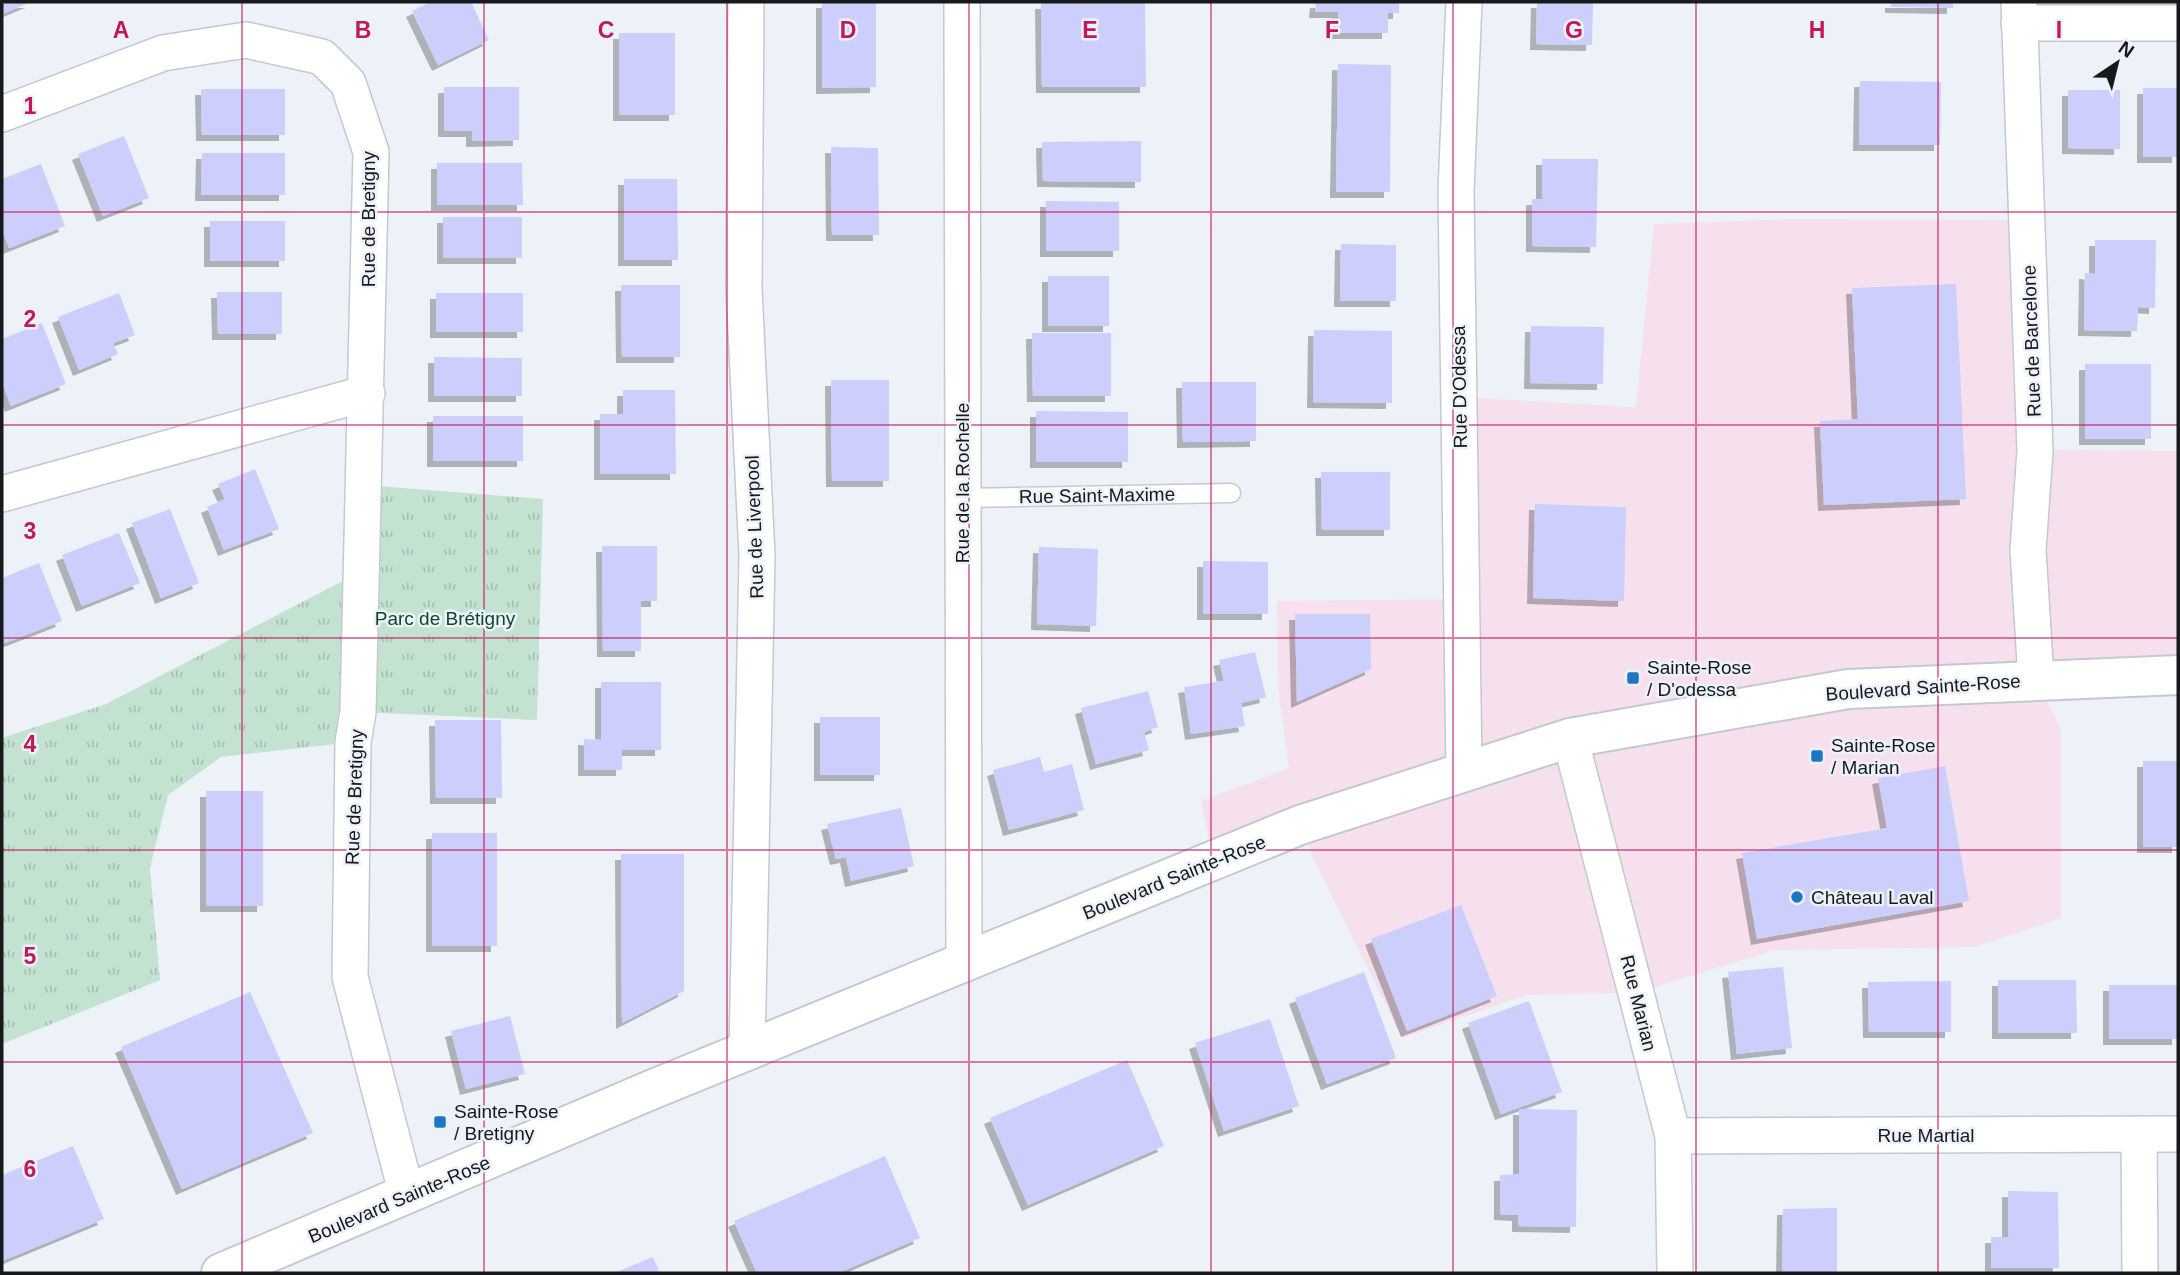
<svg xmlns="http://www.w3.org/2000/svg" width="2180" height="1275" viewBox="0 0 2180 1275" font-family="Arial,sans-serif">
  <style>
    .commercial { fill: #f6e0ee }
    .park { fill: url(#park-tufts) }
    .building { fill: #cccffb; filter: url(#shadow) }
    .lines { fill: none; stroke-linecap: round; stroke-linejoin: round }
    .lane-casing { stroke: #c4c9cf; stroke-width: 21 }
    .street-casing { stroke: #c4c9cf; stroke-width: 38 }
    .secondary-casing { stroke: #c4c9cf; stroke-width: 42 }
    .lane { stroke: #fff; stroke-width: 18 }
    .street { stroke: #fff; stroke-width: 35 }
    .secondary { stroke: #fff; stroke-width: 38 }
    .grid { fill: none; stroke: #c2185b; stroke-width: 2; stroke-opacity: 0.55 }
    .poi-dot { fill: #1f75c3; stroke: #edf2f9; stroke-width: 2.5 }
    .labels { text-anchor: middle; stroke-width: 5; stroke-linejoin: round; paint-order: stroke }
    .street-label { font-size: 19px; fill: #18191c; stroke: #edf2f9 }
    .park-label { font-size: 19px; fill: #0d472d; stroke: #edf2f9 }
    .poi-label { font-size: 19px; fill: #18191c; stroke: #edf2f9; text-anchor: start }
    .grid-label { font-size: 23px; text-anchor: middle; font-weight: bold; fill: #c2185b; stroke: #edf2f9; stroke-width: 5; stroke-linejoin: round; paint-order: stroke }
  </style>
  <defs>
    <pattern id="park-tufts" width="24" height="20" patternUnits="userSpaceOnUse" patternTransform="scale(1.75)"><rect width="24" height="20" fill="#c4e2d0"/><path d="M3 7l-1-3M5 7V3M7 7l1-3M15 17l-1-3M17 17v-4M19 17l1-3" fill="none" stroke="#a8c1b2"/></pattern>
    <filter id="shadow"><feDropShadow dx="-6" dy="6" stdDeviation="0" flood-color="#0004"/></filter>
  </defs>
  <rect width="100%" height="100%" fill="#edf2f9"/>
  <path class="commercial" d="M1792 219 2026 220 2035 450 2178 451V675L2036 679 2061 729V918L1974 947 1775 950 1636 993 1527 995 1402 1038 1315 862 1300 826 1213 861 1201 801 1289 768 1278 687 1277 601 1462 599 1459 397 1636 407 1654 224Z"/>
  <path class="park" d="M365 485 543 499 537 720 358 712 353 742 221 757 168 795 150 868 160 980 2 1044V738L106 704 362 571Z"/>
  <g class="building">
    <path d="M2 2H31L2 14Z"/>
    <path d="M431 2H471L489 40 438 65 412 11Z"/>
    <path d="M822 2H876V87L822 88Z"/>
    <path d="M1316 2H1399V13H1388V33H1338V12H1315Z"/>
    <path d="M1537 2H1593L1592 45 1536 44Z"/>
    <path d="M1891 2H1953V8L1891 7Z"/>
    <path d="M1041 3H1145L1146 87H1042Z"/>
    <rect x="619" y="33" width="56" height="82"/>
    <path d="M1338 64 1391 65 1390 192H1336Z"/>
    <path d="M1860 81 1941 82 1940 145H1859Z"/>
    <path d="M444 87H519V140L472 141V131H444Z"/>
    <rect x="2143" y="88" width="35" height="69"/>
    <path d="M201 89H285V135H202Z"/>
    <path d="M2068 90H2120V149L2068 148Z"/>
    <path d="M124 136 149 198 103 216 78 154Z"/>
    <path d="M1141 141V182L1043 181 1042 142Z"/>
    <path d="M831 147 878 148 879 235H832Z"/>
    <path d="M202 153H285V195H201Z"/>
    <path d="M1542 159H1598L1596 247 1532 246V199H1542Z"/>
    <path d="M437 163H522L523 205H437Z"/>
    <path d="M41 164 65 226 9 248 2 230V179Z"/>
    <path d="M624 179H677L678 260H624Z"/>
    <path d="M1046 201 1119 202V251H1046Z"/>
    <rect x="443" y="217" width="79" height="41"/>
    <rect x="210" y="221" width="75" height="40"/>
    <path d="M2095 240H2156L2155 308 2138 307 2137 331 2084 330 2085 273 2095 274Z"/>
    <path d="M1341 244 1396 245V301H1340Z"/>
    <rect x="1048" y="276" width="61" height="50"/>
    <path d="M1956 284 1966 499 1824 505 1820 421 1858 419 1852 288Z"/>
    <path d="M621 285H680V357H622Z"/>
    <path d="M217 292H282V334H218Z"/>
    <path d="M119 293 135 335 113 343 118 354 79 370 58 317Z"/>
    <rect x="436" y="293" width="87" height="39"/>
    <path d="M42 323 66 384 11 406 2 382V339Z"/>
    <path d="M1531 326 1604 327 1603 384 1530 383Z"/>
    <path d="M1314 330 1392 331V403L1313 402Z"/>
    <path d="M1032 333H1111V396H1033Z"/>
    <path d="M434 357 522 358V396H434Z"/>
    <rect x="2085" y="364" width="66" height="75"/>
    <path d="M831 380H889V481H832Z"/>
    <path d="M1182 382H1256V441L1183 442Z"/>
    <path d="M623 390H675L676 474H600V414H623Z"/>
    <path d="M1036 411 1128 412V462H1036Z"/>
    <rect x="433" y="416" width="90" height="45"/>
    <path d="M255 469 279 529 224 550 207 507 225 499 218 484Z"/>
    <path d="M1321 472H1390V530H1322Z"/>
    <path d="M1535 504 1626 507 1624 601 1533 598Z"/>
    <path d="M170 509 199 583 161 598 132 523Z"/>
    <path d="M119 533 140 583 82 606 62 555Z"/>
    <path d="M602 546H657V601H641V651H603Z"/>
    <path d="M1039 547 1098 549 1096 626 1037 624Z"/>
    <path d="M1203 561 1268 562V614H1203Z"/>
    <path d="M39 563 62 621 5 643 2 634V578Z"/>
    <path d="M1295 614H1370L1371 669 1297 702Z"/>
    <path d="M1255 652 1266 697 1241 703 1245 726 1191 734 1184 687 1224 681 1219 660Z"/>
    <path d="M601 682H661V750H622V770H584V739L601 740Z"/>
    <path d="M1148 691 1158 727 1144 732 1149 750 1096 764 1081 708Z"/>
    <rect x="820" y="717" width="60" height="58"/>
    <path d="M435 720H501L502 798H436Z"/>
    <path d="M1040 757 1044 772 1072 764 1084 810 1009 830 993 770Z"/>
    <rect x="2143" y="761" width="35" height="86"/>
    <path d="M1945 766 1969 901 1757 939 1742 853 1887 828 1878 778Z"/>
    <rect x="206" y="791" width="57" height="115"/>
    <path d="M901 808 914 866 851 881 846 857 836 859 827 824Z"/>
    <rect x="432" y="833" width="65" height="113"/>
    <path d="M621 854H684V991L622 1023Z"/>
    <path d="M1461 905 1497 996 1407 1031 1371 939Z"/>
    <path d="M1783 967 1792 1048 1737 1054 1728 972Z"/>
    <path d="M1364 972 1396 1058 1327 1084 1295 998Z"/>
    <path d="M1998 980H2076L2077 1033H1998Z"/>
    <path d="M1951 981V1032H1869L1868 982Z"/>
    <rect x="2109" y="985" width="69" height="54"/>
    <path d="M250 992 313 1133 182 1189 121 1047Z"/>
    <path d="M1529 1001 1562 1092 1501 1114 1468 1023Z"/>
    <path d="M510 1016 525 1074 466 1089 451 1031Z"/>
    <path d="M1270 1019 1299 1106 1224 1131 1195 1043Z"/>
    <path d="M1127 1060 1164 1146 1028 1205 990 1118Z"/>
    <path d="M1519 1109 1577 1110 1576 1227 1518 1226V1215L1500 1214V1175L1519 1174Z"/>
    <path d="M73 1146 104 1219 2 1261V1175Z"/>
    <path d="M885 1156 920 1238 838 1273H757L734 1221Z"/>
    <path d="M2008 1191 2058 1192 2059 1268H1991V1237H2008Z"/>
    <path d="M1837 1208V1273H1782L1783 1209Z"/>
    <path d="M653 1257 660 1273H614Z"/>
  </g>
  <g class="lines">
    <defs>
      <path id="lane" d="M962 498 1231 493"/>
      <g id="street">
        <path d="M746 2 744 289 757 556 747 1052"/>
        <path d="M962 2 964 964"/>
        <path d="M1464 2 1456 191 1464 772"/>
        <path d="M2019 2 2035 451 2028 550 2036 679"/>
        <path d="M2019 23H2178"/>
        <path d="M2 114 163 53 246 40 322 57 348 83 371 152 358 712 353 742 350 977 407 1195"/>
        <path d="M2 494 367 393"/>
        <path d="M1570 738 1673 1136 1675 1273"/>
        <path d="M2139 1134 2140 1273"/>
        <path d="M1673 1136 2178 1134"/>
      </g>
      <path id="secondary" d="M221 1273 651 1090 1300 825 1570 738 1848 689 2178 675"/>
    </defs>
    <use href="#lane" class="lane-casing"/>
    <use href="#street" class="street-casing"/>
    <use href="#secondary" class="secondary-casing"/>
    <use href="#lane" class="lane"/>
    <use href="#street" class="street"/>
    <use href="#secondary" class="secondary"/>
  </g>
  <path class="grid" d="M242 2V1273M484 2V1273M727 2V1273M969 2V1273M1211 2V1273M1453 2V1273M1696 2V1273M1938 2V1273M2 212H2178M2 425H2178M2 638H2178M2 850H2178M2 1062H2178"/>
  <g class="poi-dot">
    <rect x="1626" y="671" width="14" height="14" rx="3.5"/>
    <rect x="1810" y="749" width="14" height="14" rx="3.5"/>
    <circle cx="1797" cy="897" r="7"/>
    <rect x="433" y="1115" width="14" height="14" rx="3.5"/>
  </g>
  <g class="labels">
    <g class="street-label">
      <text transform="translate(368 219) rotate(-90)" y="7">Rue de Bretigny</text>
      <text transform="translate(2031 341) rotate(-92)" y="7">Rue de Barcelone</text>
      <text transform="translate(1459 387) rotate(-91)" y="7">Rue D'Odessa</text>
      <text transform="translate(962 483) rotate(-90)" y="7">Rue de la Rochelle</text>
      <text transform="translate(1097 495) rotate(-1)" y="7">Rue Saint-Maxime</text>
      <text transform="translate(754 527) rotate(-92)" y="7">Rue de Liverpool</text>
      <text transform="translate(1923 687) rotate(-4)" y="7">Boulevard Sainte-Rose</text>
      <text transform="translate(354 797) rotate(-88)" y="7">Rue de Bretigny</text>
      <text transform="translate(1174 877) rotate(-22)" y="7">Boulevard Sainte-Rose</text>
      <text transform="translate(1639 1003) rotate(76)" y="7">Rue Marian</text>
      <text x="1926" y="1142">Rue Martial</text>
      <text transform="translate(399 1199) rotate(-23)" y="7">Boulevard Sainte-Rose</text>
    </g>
    <g class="park-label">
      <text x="445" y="625">Parc de Brétigny</text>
    </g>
    <g class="poi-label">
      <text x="1647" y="674">Sainte-Rose<tspan x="1647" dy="22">/ D'odessa</tspan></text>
      <text x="1831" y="752">Sainte-Rose<tspan x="1831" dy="22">/ Marian</tspan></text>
      <text x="1811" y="904">Château Laval</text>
      <text x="454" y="1118">Sainte-Rose<tspan x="454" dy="22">/ Bretigny</tspan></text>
    </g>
  </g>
  <g class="grid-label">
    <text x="121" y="38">A</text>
    <text x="363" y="38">B</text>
    <text x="606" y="38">C</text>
    <text x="848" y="38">D</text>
    <text x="1090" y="38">E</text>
    <text x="1332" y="38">F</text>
    <text x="1574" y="38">G</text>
    <text x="1817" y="38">H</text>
    <text x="2059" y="38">I</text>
    <text x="30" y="114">1</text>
    <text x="30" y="327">2</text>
    <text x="30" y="539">3</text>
    <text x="30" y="752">4</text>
    <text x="30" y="964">5</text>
    <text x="30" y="1177">6</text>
  </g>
  <rect width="2180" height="1275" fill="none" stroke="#18191c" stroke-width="7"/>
  <g transform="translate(2117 63) rotate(35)" stroke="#edf2f9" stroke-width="5" paint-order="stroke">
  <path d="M0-5L12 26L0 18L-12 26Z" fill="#18191c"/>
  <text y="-10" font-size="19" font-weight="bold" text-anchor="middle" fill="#18191c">N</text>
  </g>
</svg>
